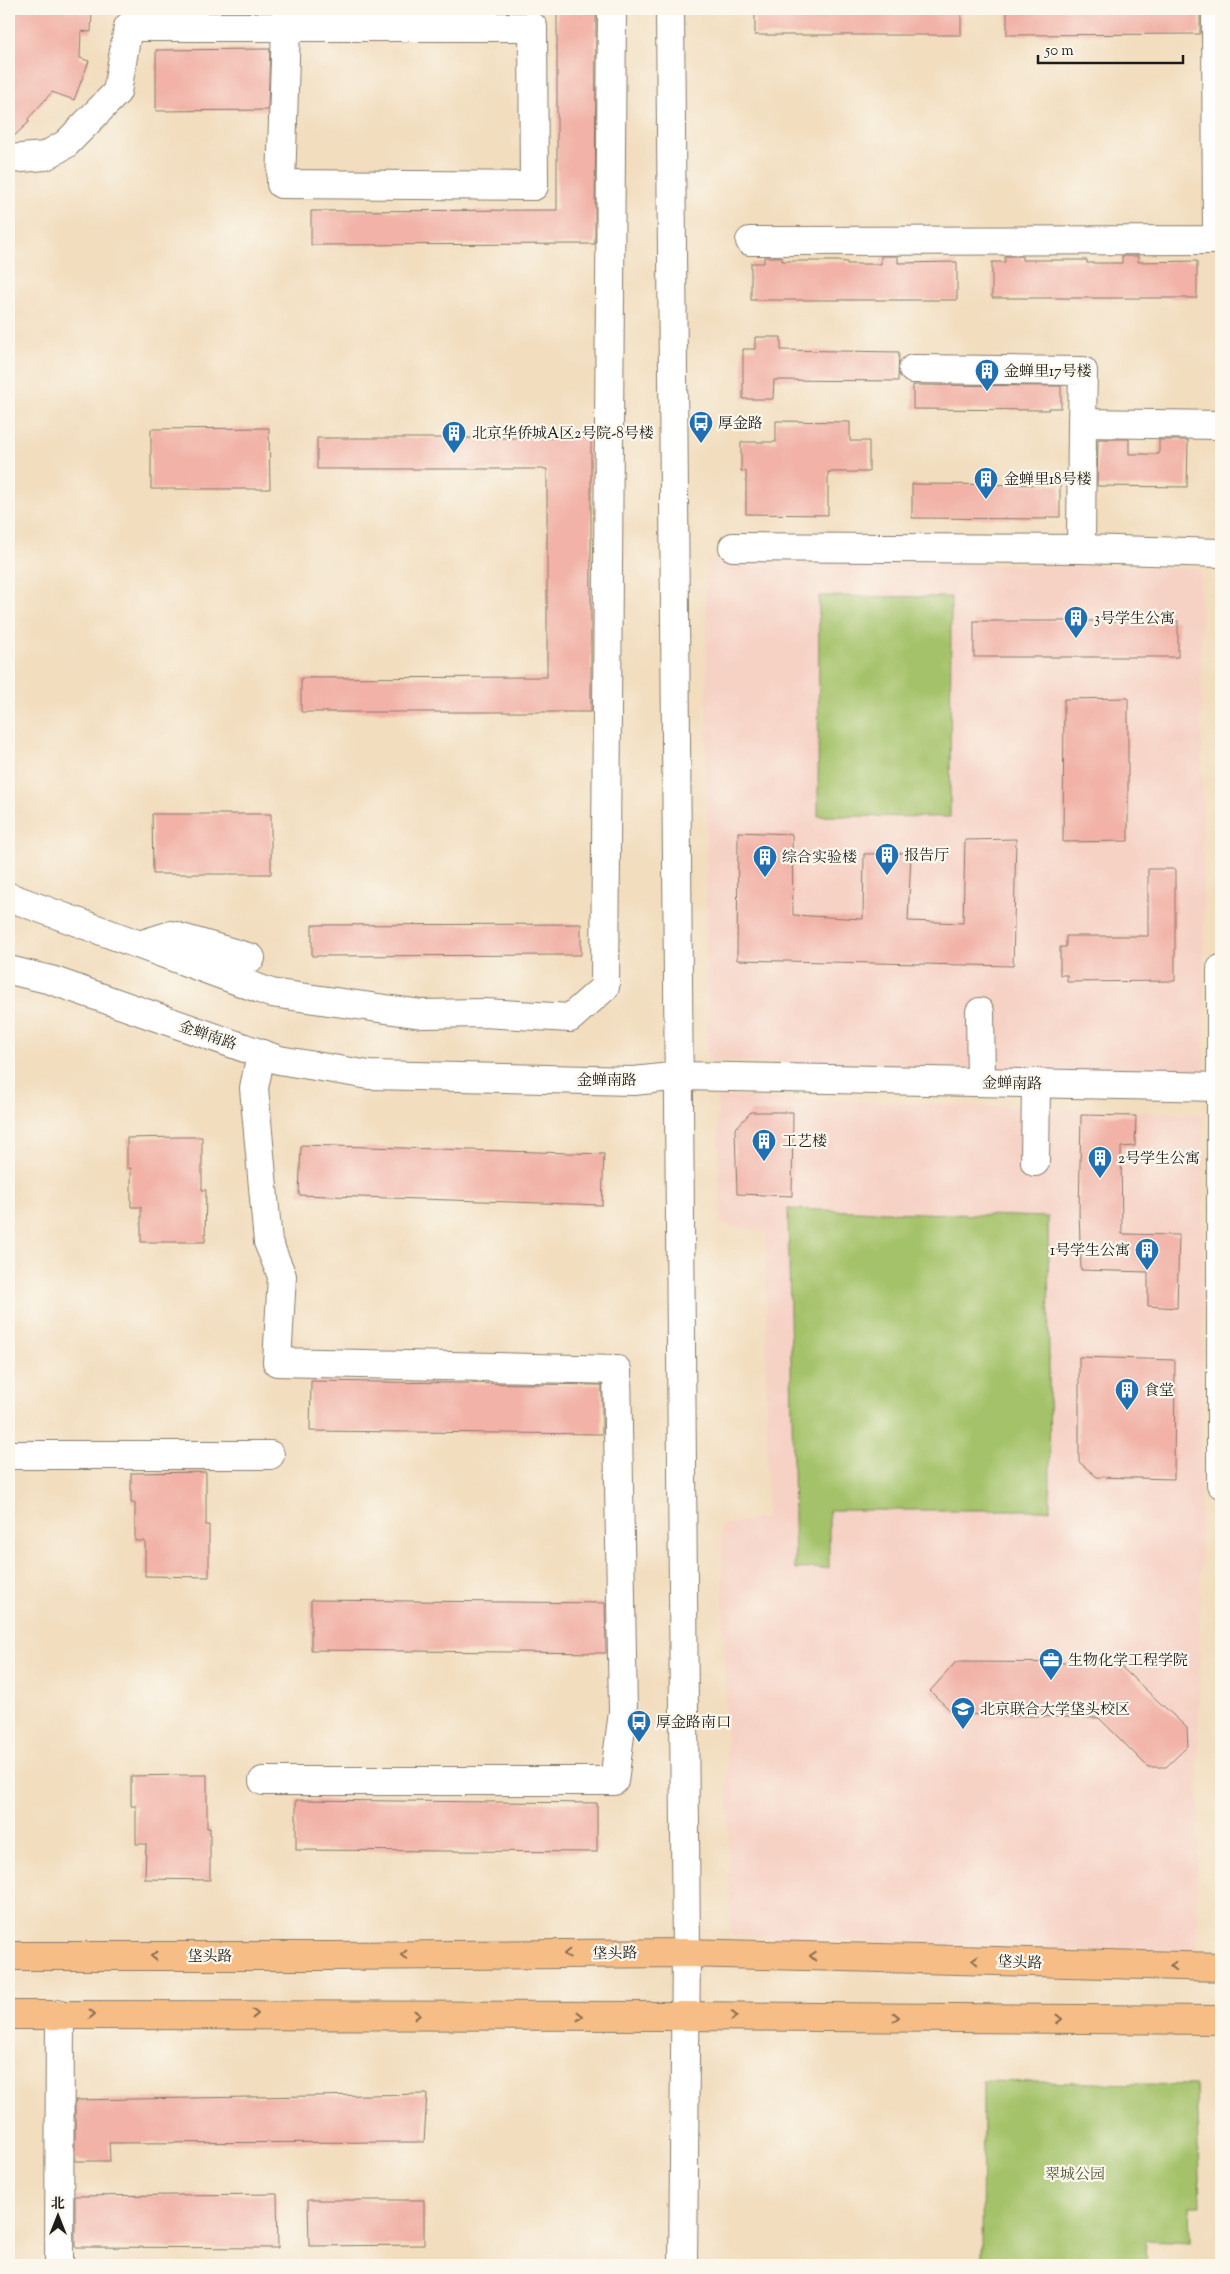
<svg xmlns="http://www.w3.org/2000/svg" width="1230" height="2274" viewBox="0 0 1230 2274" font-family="'Sorts Mill Goudy','Noto Serif SC',serif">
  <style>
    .built { fill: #f6d2c5 }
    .green { fill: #a4c269; stroke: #606f42 }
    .building { fill: #f2b2a7 }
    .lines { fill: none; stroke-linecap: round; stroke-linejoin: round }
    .minor-casing { stroke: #877c6d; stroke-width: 30 }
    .major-casing { stroke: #877c6d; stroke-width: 30 }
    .minor { stroke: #fff; stroke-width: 28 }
    .major { stroke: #f6be86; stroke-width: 28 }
    .oneway { stroke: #896d51 }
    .labels { text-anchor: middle; stroke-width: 4.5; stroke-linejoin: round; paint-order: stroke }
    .poi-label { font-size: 15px; fill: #1c1c1c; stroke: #fbf7ec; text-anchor: start }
    .street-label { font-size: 15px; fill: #1c1c1c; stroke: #fbf7ec }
    .park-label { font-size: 15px; fill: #4c5637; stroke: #fbf7ec }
  </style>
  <rect width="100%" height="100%" fill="#fbf7ec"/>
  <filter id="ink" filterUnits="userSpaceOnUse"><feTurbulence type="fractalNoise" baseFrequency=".02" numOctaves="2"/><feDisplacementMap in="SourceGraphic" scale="10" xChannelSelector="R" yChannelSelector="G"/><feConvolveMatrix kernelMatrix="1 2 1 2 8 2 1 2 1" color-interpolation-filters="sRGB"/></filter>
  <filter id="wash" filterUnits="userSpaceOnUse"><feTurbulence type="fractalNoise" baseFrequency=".0096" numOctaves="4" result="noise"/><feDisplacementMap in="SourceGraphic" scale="20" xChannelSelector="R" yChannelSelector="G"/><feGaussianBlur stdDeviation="1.12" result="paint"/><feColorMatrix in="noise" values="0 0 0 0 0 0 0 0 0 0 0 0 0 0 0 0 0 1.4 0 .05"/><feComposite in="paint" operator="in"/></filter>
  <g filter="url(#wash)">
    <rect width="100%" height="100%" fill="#f2ddbe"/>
    <g class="built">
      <path d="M706 560 1200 568 1205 1076 707 1061Z"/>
      <path d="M717 1096 1204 1114 1197 1955 731 1936 721 1525 767 1517 766 1232 721 1224Z"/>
    </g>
    <g class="green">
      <path d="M819 596 951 597 950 817 818 816Z"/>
      <path d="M788 1209 1048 1217 1050 1510H829V1568L795 1569Z"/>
      <path d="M983 2081 1196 2085 1200 2205H1189L1190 2242 1146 2240 1145 2265H982Z"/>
    </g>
    <g id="blocks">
      <g class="building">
        <path d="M9 9H79V13H92L91 32 81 31 80 58 89 61 74 100 52 92 28 119 29 122 9 141Z"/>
        <path d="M557 9H596L595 244 311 245V211L557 210Z"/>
        <rect x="755" y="9" width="206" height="26"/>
        <path d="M1007 9H1200V34L1007 35Z"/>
        <path d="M270 49 268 110 156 111V50Z"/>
        <path d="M881 256H898V263L957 262V300H751V263H764V257H782V261H837L847 262V264H881Z"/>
        <path d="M1005 256H1022V260H1087V263H1122V256H1138V262L1197 261V298H992V262H1005Z"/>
        <path d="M755 337H781V350L899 352 898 381 774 380 773 399H743V349H755Z"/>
        <path d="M913 385 1061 386V408H1049V410L913 409Z"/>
        <path d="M776 421 850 422V441H869V472H828V515L746 514V471H741V442H776Z"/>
        <path d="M269 428 270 489H151V429Z"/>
        <path d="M317 438H591V712H301V678L547 677V469H317Z"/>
        <path d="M1098 439H1129V454H1159V440H1188L1187 487 1097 486Z"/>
        <path d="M912 484 1060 485V517H1047V519L912 518Z"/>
        <rect x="974" y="621" width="204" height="36"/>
        <path d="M1128 698V841L1063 842 1064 699Z"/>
        <path d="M152 814H271V874H153Z"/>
        <path d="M738 832 792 834 793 915 863 919 864 854 911 853 908 921 963 923 965 840 1016 839 1013 966 737 960Z"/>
        <path d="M1148 869H1175V981L1067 982V975H1060V947H1066V936H1148Z"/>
        <path d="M581 924V955L312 956V925Z"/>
        <path d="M751 1112H793L792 1196 737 1194 735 1129Z"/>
        <path d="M1081 1115 1136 1116 1135 1146 1121 1147 1122 1234 1179 1235 1177 1308 1148 1306V1272L1081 1270 1079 1212Z"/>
        <path d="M178 1137H202V1190H206L205 1242H141V1207H131V1168H127V1138Z"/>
        <path d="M301 1145 604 1154 602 1205 299 1195Z"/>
        <path d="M1079 1357 1175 1360 1174 1479 1097 1477 1079 1462Z"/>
        <path d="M311 1381 602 1385V1434L310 1431Z"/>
        <path d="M206 1472V1525H209V1577L145 1576V1541H135V1503H131V1473Z"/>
        <path d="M311 1600 605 1603 606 1653 311 1650Z"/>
        <path d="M956 1662 1117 1663 1187 1728 1188 1746 1166 1767H1148L1099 1718 954 1714 930 1691Z"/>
        <path d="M182 1775H207V1828H210V1880L145 1879 146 1844H136V1806H131V1776Z"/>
        <path d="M296 1800 597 1803V1852L296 1850Z"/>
        <path d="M427 2094 424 2142 109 2143 110 2161H75V2100Z"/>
        <path d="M277 2194 278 2248 75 2247V2196Z"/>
        <path d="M308 2200H424V2245L309 2246Z"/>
      </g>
    </g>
  </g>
  <g filter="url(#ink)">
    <use href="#blocks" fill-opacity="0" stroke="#877c6d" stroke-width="1"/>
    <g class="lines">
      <defs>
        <g id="minor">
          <path d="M670 9 686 1953 683 2265"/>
          <path d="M9 159 45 156 66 144 117 92 128 27H533L534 186 281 184 286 26V9"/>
          <path d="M750 241 1217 240 1216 9"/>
          <path d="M913 369 1083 371 1082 423"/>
          <path d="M733 547 1081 549 1221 553"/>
          <path d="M1081 549 1082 423 1221 425"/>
          <path d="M9 897 271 993 422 1014 484 1013 570 1018 605 987 612 9"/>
          <path d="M142 944 171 935 251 958"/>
          <path d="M1221 969V1484"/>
          <path d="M9 970 51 980 279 1060 369 1075 634 1081 680 1076 1221 1087"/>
          <path d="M980 1012 981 1082"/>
          <path d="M261 1054 254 1088 268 1242 282 1276 277 1362 617 1370 623 1712 614 1781H263"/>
          <path d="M1035 1162 1036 1083"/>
          <path d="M9 1455H270"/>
          <path d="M59 2265 60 2014"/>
        </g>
        <g id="major">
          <path d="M9 1956H332L686 1953 1221 1967"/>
          <path d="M9 2015 685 2016 1221 2020"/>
        </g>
      </defs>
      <use href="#minor" class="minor-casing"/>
      <use href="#major" class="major-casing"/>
      <use href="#minor" class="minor"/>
      <use href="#major" class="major"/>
    </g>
    <defs><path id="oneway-chevron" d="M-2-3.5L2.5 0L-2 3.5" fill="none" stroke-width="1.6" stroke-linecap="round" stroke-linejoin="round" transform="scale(1.25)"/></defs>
    <g class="oneway">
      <use href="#oneway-chevron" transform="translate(567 1954) rotate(179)"/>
      <use href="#oneway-chevron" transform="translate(404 1955) rotate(179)"/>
      <use href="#oneway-chevron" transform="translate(154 1956) rotate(180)"/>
      <use href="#oneway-chevron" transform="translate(813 1956) rotate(-178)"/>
      <use href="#oneway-chevron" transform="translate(975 1960) rotate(-178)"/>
      <use href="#oneway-chevron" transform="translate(1173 1966) rotate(-178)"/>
      <use href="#oneway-chevron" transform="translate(92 2014)"/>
      <use href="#oneway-chevron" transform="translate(255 2014)"/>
      <use href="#oneway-chevron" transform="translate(417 2015)"/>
      <use href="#oneway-chevron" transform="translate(580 2016)"/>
      <use href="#oneway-chevron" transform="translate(734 2016)"/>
      <use href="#oneway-chevron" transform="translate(896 2017)"/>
      <use href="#oneway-chevron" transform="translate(1059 2019)"/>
    </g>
  </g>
  <defs>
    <symbol id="building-pin" viewBox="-11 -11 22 30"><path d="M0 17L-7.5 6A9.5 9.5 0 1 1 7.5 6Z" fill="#1f6fb2" stroke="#fbf7ec"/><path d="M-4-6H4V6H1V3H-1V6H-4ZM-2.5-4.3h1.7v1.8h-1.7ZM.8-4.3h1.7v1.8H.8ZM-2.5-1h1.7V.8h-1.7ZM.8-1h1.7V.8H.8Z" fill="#fff"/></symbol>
    <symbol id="bus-pin" viewBox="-11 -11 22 30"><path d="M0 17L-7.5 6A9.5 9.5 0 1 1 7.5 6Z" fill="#1f6fb2" stroke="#fbf7ec"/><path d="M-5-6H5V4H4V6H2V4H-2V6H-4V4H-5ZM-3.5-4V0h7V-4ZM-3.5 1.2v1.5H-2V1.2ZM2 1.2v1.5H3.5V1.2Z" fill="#fff"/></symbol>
    <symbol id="office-pin" viewBox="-11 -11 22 30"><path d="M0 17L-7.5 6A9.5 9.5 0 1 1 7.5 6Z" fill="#1f6fb2" stroke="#fbf7ec"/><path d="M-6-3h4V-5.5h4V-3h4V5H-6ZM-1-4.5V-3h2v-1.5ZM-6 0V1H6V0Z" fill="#fff"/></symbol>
    <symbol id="university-pin" viewBox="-11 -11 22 30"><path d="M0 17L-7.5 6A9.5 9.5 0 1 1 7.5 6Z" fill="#1f6fb2" stroke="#fbf7ec"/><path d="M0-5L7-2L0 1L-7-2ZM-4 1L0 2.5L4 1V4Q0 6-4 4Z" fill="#fff"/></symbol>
  </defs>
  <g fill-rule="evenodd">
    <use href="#building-pin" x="973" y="357" width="28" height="38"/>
    <use href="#bus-pin" x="687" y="409" width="28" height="38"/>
    <use href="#building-pin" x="440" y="419" width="28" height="38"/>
    <use href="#building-pin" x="972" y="465" width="28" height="38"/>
    <use href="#building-pin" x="1062" y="604" width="28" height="38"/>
    <use href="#building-pin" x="873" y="841" width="28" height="38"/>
    <use href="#building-pin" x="751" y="843" width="28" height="38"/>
    <use href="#building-pin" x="750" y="1127" width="28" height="38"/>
    <use href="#building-pin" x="1086" y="1144" width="28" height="38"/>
    <use href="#building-pin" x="1133" y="1236" width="28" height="38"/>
    <use href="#building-pin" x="1113" y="1376" width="28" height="38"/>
    <use href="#office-pin" x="1037" y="1646" width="28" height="38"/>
    <use href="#university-pin" x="949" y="1695" width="28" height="38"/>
    <use href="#bus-pin" x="625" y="1708" width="28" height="38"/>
  </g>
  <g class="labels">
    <g class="poi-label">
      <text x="1004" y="376">金蝉里17号楼</text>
      <text x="718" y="428">厚金路</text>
      <text x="472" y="438">北京华侨城A区2号院-8号楼</text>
      <text x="1004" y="484">金蝉里18号楼</text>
      <text x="1094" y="623">3号学生公寓</text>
      <text x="904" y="860">报告厅</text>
      <text x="782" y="862">综合实验楼</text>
      <text x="782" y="1146">工艺楼</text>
      <text x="1118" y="1163">2号学生公寓</text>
      <text x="1130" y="1255" text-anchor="end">1号学生公寓</text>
      <text x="1144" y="1395">食堂</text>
      <text x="1068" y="1665">生物化学工程学院</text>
      <text x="980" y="1714">北京联合大学垡头校区</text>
      <text x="656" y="1727">厚金路南口</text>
    </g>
    <g class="street-label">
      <text transform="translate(208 1035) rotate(19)" y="5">金蝉南路</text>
      <text x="607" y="1085">金蝉南路</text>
      <text transform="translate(1012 1083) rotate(1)" y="5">金蝉南路</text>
      <text transform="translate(615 1953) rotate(-1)" y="5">垡头路</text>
      <text x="210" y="1961">垡头路</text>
      <text transform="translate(1020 1962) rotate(2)" y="5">垡头路</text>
    </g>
    <g class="park-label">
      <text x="1075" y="2179">翠城公园</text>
    </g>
  </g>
  <rect width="1230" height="2274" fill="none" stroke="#fbf7ec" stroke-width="30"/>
  <g transform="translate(58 2216)" stroke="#fbf7ec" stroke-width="4" paint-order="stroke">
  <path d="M0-4L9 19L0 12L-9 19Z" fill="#1c1c1c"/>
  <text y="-8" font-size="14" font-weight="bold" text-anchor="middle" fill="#1c1c1c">北</text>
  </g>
  <path d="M1038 55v8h145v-8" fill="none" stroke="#1c1c1c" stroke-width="2.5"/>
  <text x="1045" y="55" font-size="15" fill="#1c1c1c" stroke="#fbf7ec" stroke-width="4" paint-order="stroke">50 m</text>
</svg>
